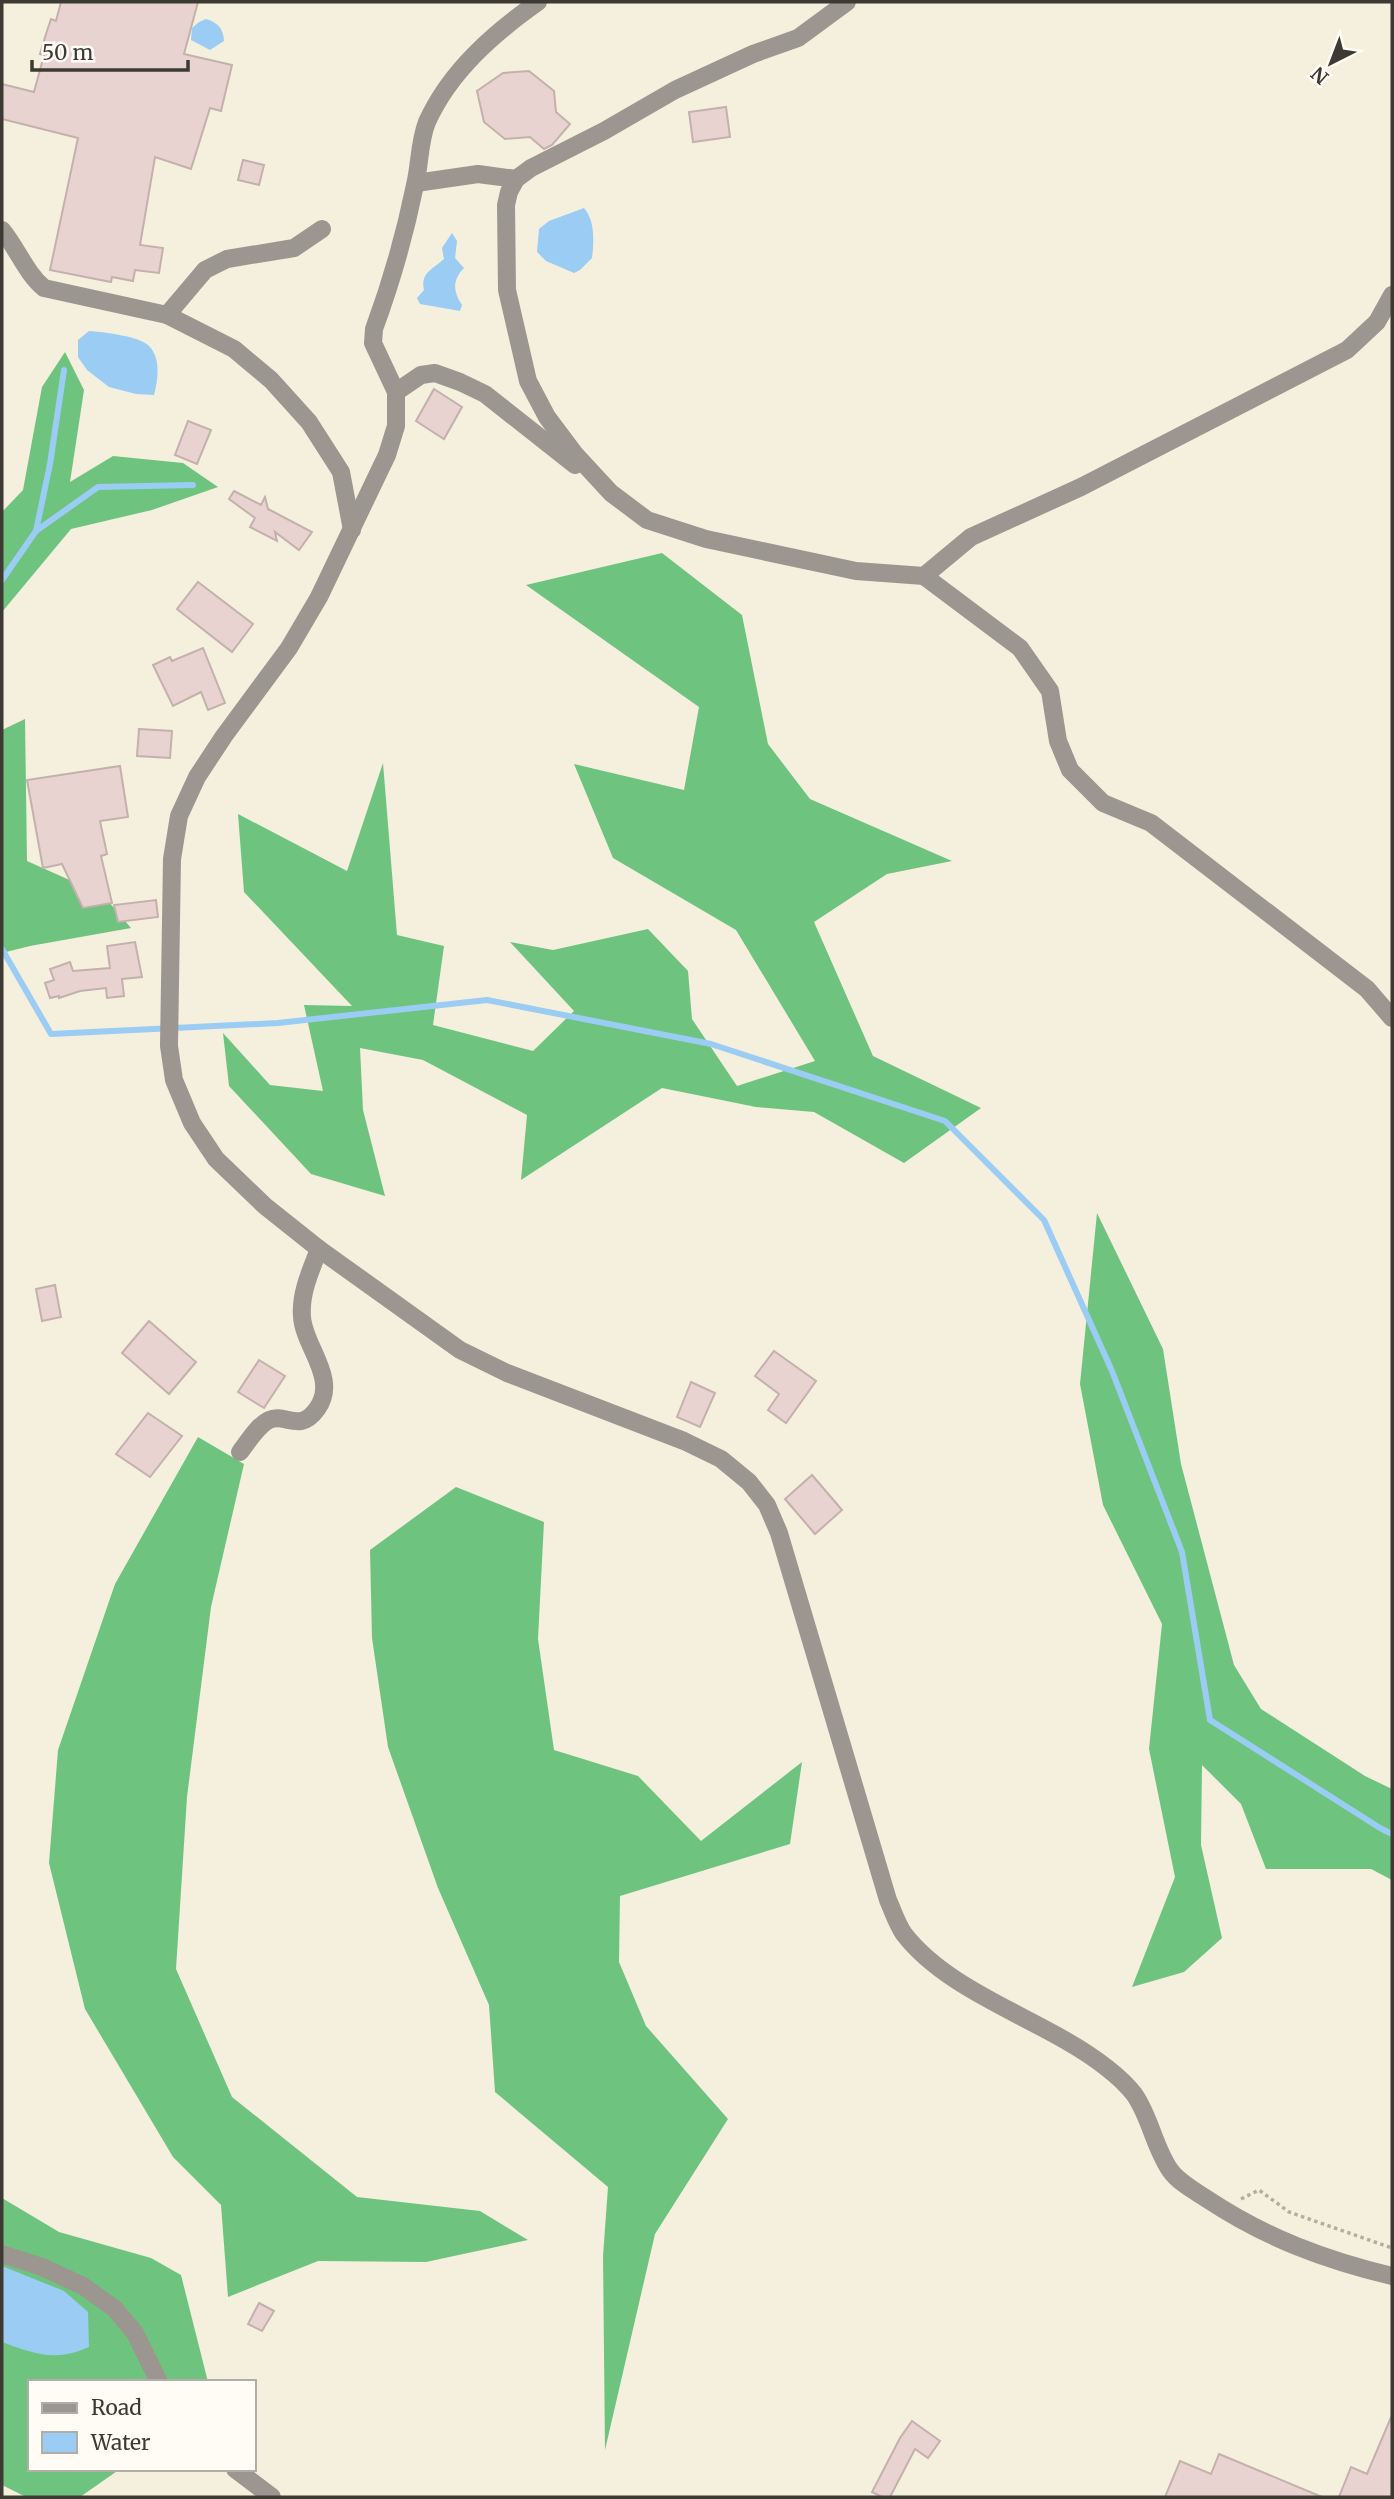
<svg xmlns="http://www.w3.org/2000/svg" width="1394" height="2499" viewBox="0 0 1394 2499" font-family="Merriweather,serif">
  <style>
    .forest { fill: #6ec47f }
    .water { fill: #9accf4 }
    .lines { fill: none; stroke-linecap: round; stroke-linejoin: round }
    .stream { stroke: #9accf4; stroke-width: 6 }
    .building { fill: #e8d3d0; stroke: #c4b0ad; stroke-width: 2 }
    .path { stroke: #b3aea1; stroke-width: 3.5; stroke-dasharray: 3.5 3.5; stroke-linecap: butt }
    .minor { stroke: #9b9690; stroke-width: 18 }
  </style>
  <rect width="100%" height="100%" fill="#f5efde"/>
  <g class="forest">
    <path d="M65 352 84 390 70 482 113 456 183 463 218 487 152 510 71 529 2 612V512L23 490 42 387Z"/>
    <path d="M662 553 742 615 768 744 810 799 952 861 887 874 814 922 873 1056 981 1108 904 1163 814 1112 756 1107 662 1088 521 1180 527 1115 423 1060 360 1048 363 1110 385 1196 311 1174 229 1086 223 1033 270 1085 323 1091 304 1005 352 1006 244 892 238 814 347 871 383 763 397 935 444 946 433 1025 533 1051 574 1011 510 942 553 950 648 929 688 971 692 1019 737 1086 815 1061 736 930 613 858 574 764 684 790 699 707 526 585Z"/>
    <path d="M25 719 27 861 103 895 131 928 30 946 2 953V730Z"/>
    <path d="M1097 1213 1163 1349 1181 1464 1234 1665 1261 1709 1365 1776 1392 1789V1880L1371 1869H1266L1241 1804 1202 1765 1201 1845 1222 1938 1184 1972 1132 1987 1175 1877 1149 1749 1162 1624 1103 1505 1080 1384Z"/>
    <path d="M198 1437 244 1464 211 1607 187 1797 176 1969 232 2097 357 2197 480 2211 528 2240 426 2262 318 2261 228 2297 221 2205 173 2157 85 2009 49 1863 58 1750 115 1584Z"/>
    <path d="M456 1487 544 1522 538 1639 554 1750 638 1776 701 1841 802 1762 790 1844 620 1896 619 1962 646 2026 728 2119 655 2234 605 2450 603 2256 608 2187 495 2092 489 2005 438 1888 388 1747 372 1638 370 1550Z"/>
    <path d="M2 2198 59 2232 151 2258 181 2275 208 2382H30V2469H120L80 2497H26L2 2485Z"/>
  </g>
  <g class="water">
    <path d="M206 19C219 23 223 29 224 41L210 50 191 40 192 28 199 22Z"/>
    <path d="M584 208C595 220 594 242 592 258L580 270 574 273 546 261 537 252 539 229 549 221Z"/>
    <path d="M452 233 457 241 455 258 464 268C452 280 453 292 462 305L460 311 420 304 417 298 424 290C420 273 433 269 444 259L442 248Z"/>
    <path d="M89 331C103 332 139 336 149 346 161 358 158 380 154 395L136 394 109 387 87 370 78 357V340Z"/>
    <path d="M2 2266 64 2291 88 2312 89 2347C55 2362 35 2354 2 2342Z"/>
  </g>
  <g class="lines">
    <g class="stream">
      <path d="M36 531 50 464 64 370"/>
      <path d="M2 580 36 531 98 487 193 485"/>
      <path d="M2 949 51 1034 278 1023 487 1000 711 1044 945 1121 1044 1220 1112 1371 1182 1552 1210 1720 1380 1828 1392 1834"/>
    </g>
  </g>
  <g class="building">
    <path d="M61 2H198L184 54 232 65 221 111 210 108 191 169 155 157 140 245 163 248 159 273 135 270 133 281 112 277 111 282 50 270 78 138 2 119V84L34 92 44 55 40 54 46 34 51 19 56 21Z"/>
    <path d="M529 71 554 91 556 112 570 124 552 145 544 149 530 137 505 139 484 122 477 91 503 73Z"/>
    <path d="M726 107 730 137 693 142 689 112Z"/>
    <path d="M243 160 264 165 259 185 238 180Z"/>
    <path d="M434 389 462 407 444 439 416 421Z"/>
    <path d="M188 421 211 430 197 464 175 455Z"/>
    <path d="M234 491 261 505 265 497 268 509 312 532 299 550 275 532 277 541 250 527 255 518 229 499Z"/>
    <path d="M198 582 253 624 232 652 177 609Z"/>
    <path d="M203 648 225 703 208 710 201 692 173 706 153 665 170 657 172 661Z"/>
    <path d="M139 729 172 731 170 758 137 756Z"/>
    <path d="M120 766 128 817 100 821 107 854 101 856 112 903 83 908 62 864 43 868 27 780Z"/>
    <path d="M156 900 158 917 118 922 114 905Z"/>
    <path d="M135 942 142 977 122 979 124 996 107 998 106 988 80 991 59 998V996L50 998 45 983 54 980 50 969 70 962 73 971 110 968 107 946Z"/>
    <path d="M55 1285 61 1317 42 1321 36 1289Z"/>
    <path d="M149 1321 196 1362 169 1394 122 1353Z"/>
    <path d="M774 1351 816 1381 786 1423 768 1410 779 1394 755 1376Z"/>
    <path d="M259 1360 285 1376 264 1408 238 1392Z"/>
    <path d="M691 1382 715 1393 700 1427 677 1417Z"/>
    <path d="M148 1413 182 1436 150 1477 116 1454Z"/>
    <path d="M812 1475 842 1510 815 1534 785 1499Z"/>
    <path d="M259 2303 274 2311 262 2331 248 2324Z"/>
    <path d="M1392 2415V2497H1339L1351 2467 1367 2474Z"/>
    <path d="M912 2421 940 2441 928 2458 915 2449 890 2497H882L872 2492 900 2438Z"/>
    <path d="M1219 2454 1322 2497H1165L1180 2461 1211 2474Z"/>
  </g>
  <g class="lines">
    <path class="path" d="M1241 2199 1259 2190 1289 2212 1392 2248"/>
    <g class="minor">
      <path d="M538 2C494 33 450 71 427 122 419 142 420 165 415 185 405 234 391 283 374 329L373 343 396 392V426L387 455 319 597 289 648 224 736 197 777 179 816 172 859 169 1046 174 1080 192 1123 216 1159 265 1206 319 1249 460 1350 507 1373 684 1441 721 1459 749 1482 767 1505 779 1533 888 1900C893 1911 897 1924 904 1934 951 1995 1047 2020 1107 2068 1116 2075 1127 2085 1134 2094 1150 2116 1154 2147 1170 2170 1178 2182 1195 2191 1207 2199 1266 2238 1325 2260 1392 2276"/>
      <path d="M847 2 798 38 753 54 675 90 604 131 531 168 516 179 509 192 506 205 507 290 528 381 547 417 574 453 611 493 647 520 706 539 856 571 924 576 971 537 1081 487 1347 350 1377 322 1392 295"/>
      <path d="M416 183 478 174 516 179"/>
      <path d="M2 230C17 248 26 273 44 288L167 315 234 349 271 380 309 422 341 472 352 530"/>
      <path d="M167 315 205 270 227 259 294 248 322 229"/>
      <path d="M396 392 421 375 435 373 460 382 485 394 575 465"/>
      <path d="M924 576 1020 648 1050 691 1058 741 1070 770 1103 803 1151 823 1367 989 1392 1018"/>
      <path d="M240 1452C248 1442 257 1426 269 1420 285 1412 299 1434 317 1409 339 1379 304 1347 302 1317 300 1293 311 1270 319 1249"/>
      <path d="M2 2254 42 2267 83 2286 115 2309 135 2333 159 2382"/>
      <path d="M235 2469 272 2497"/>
    </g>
  </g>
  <rect width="1394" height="2499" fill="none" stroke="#3c3a33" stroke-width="7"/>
  <rect x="28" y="2380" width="228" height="91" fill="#fefcf5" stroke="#b0aea7" stroke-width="2"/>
  <rect x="42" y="2403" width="35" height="10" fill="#9b9690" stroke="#b0aea7" stroke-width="2"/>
  <text x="91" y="2415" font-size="21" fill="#3c3a33">Road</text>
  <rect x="42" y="2432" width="35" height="21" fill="#9accf4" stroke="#b0aea7" stroke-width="2"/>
  <text x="91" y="2450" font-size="21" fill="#3c3a33">Water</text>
  <g transform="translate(1331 63) rotate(222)" stroke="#fefcf5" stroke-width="5" paint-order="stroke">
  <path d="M0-5L12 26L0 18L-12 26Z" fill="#3c3a33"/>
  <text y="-10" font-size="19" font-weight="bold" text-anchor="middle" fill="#3c3a33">N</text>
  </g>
  <path d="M32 60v10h156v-10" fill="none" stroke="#3c3a33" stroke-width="3.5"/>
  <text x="42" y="60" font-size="21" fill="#3c3a33" stroke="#fefcf5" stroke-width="5" paint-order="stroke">50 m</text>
</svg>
